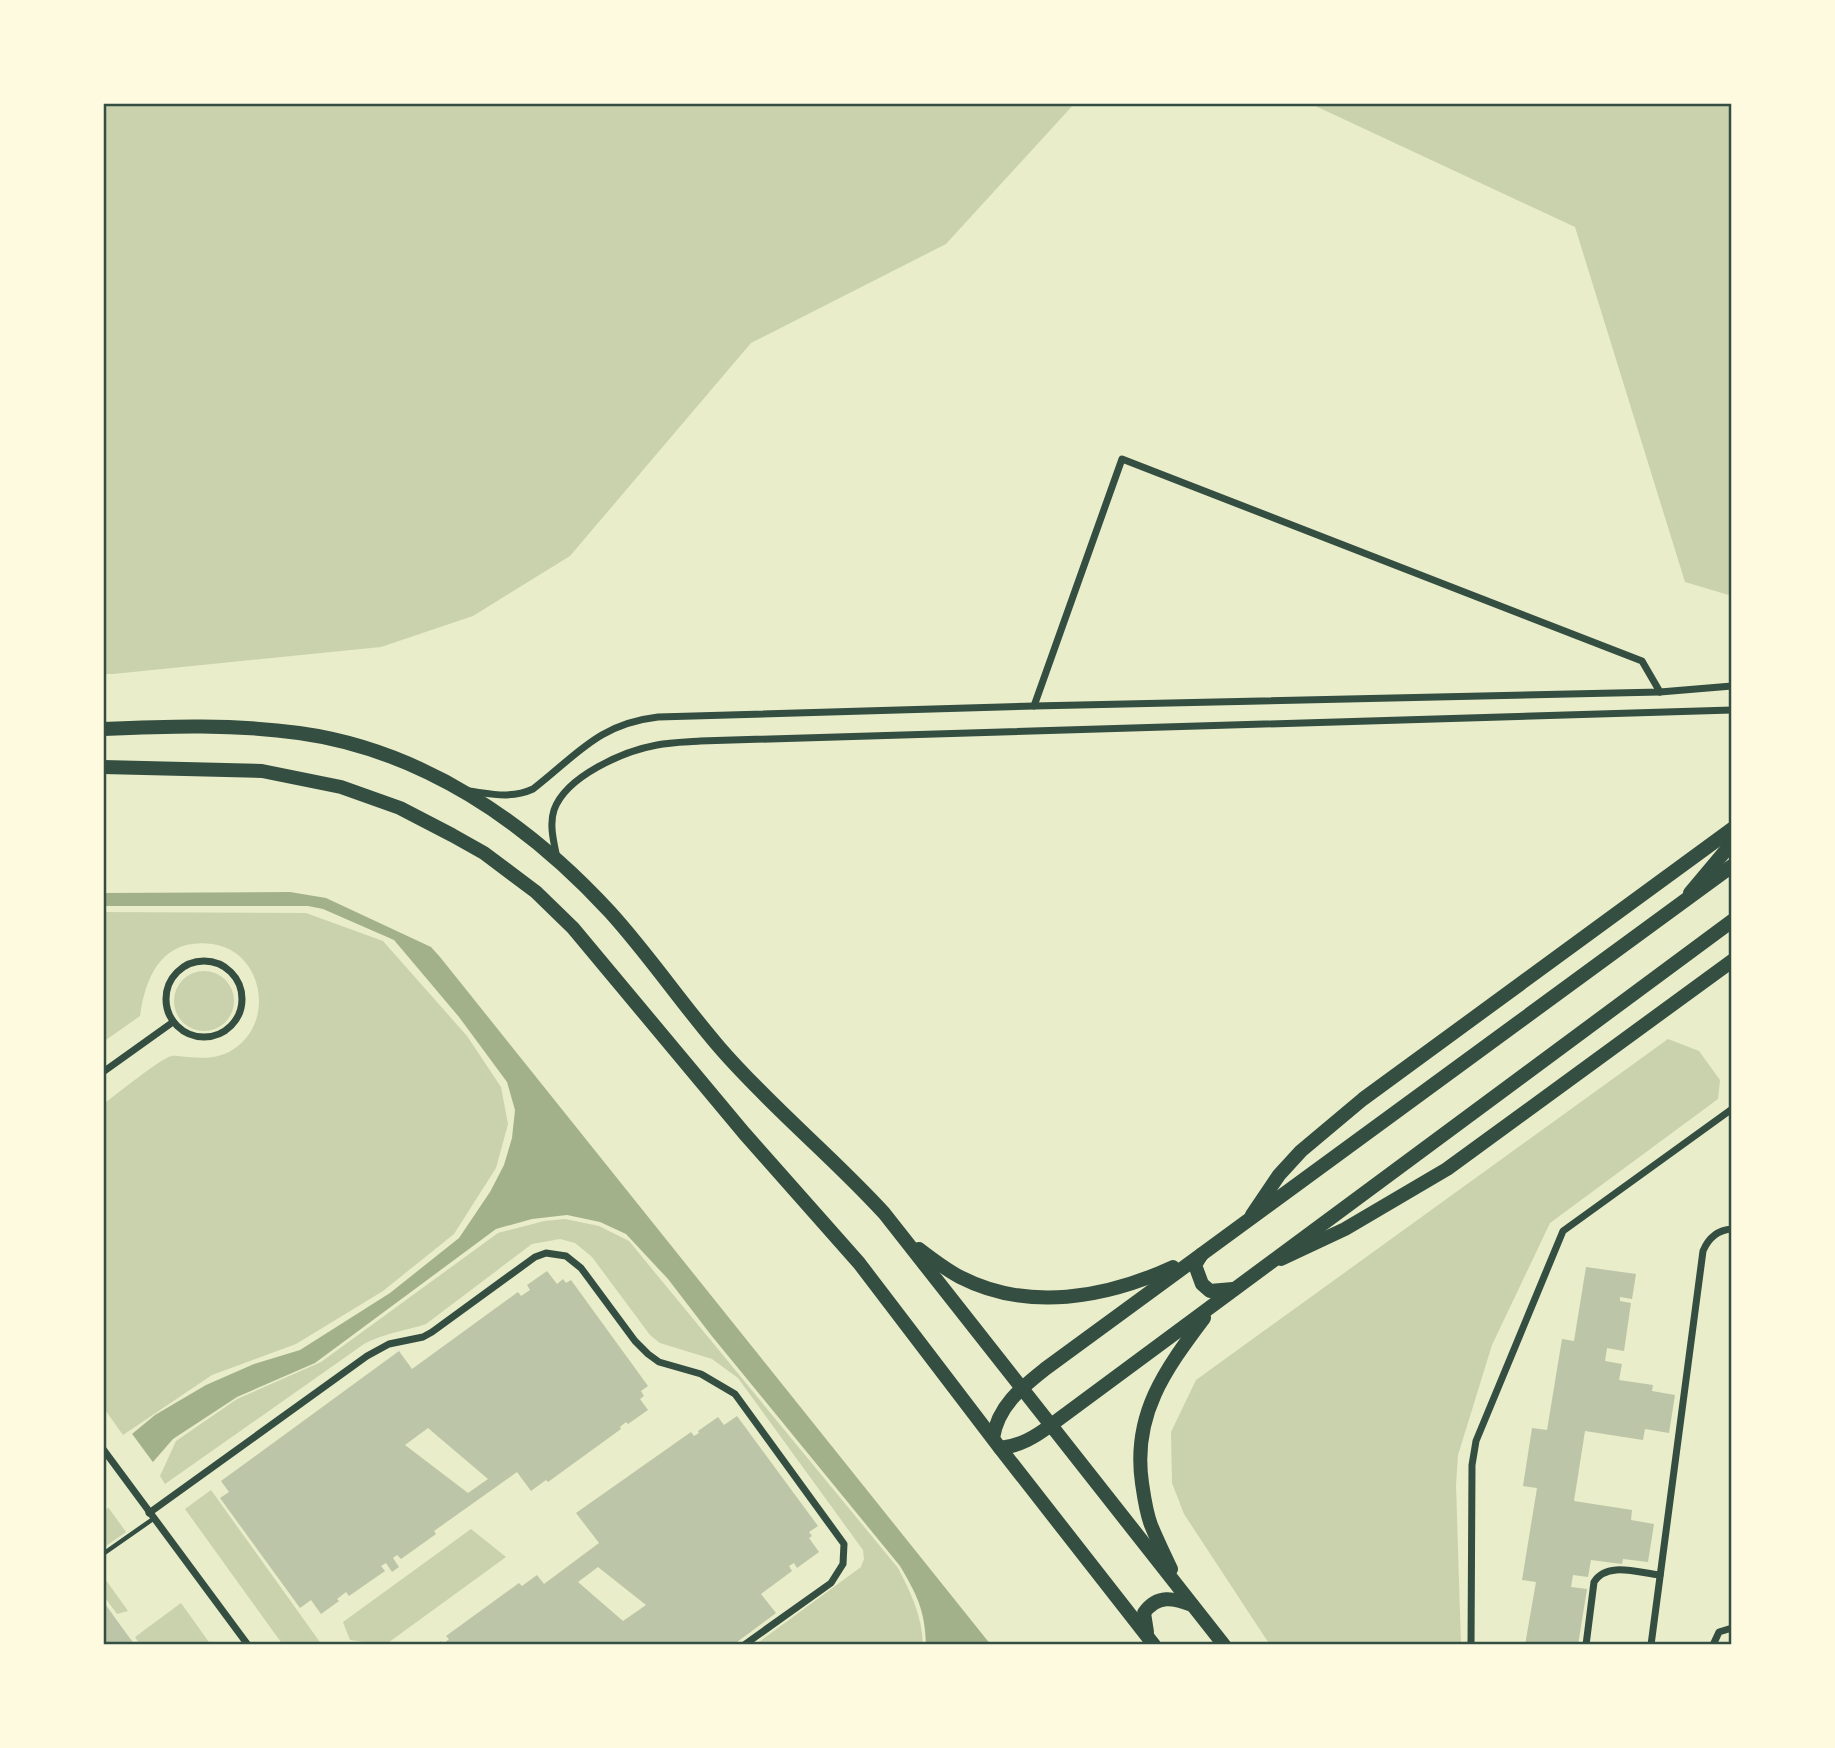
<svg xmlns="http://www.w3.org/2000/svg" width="1835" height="1748" viewBox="0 0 1835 1748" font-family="'Golos Text',sans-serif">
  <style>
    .green { fill: #cad2ad }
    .water { fill: #a3b18a }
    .pier { fill: #e9edc9 }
    .building { fill: #bcc5a7; fill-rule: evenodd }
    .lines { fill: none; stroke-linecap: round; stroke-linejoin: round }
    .service { stroke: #344e41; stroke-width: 4.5 }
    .minor { stroke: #344e41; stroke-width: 7 }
    .secondary { stroke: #344e41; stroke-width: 14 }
    .primary { stroke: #344e41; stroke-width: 14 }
    .neatline { fill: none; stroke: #344e41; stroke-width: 2.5 }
  </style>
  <rect width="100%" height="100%" fill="#e9edc9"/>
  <g class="green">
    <path d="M103 103H1075L946 244 751 343 570 556 473 616 381 647 113 674H103Z"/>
    <path d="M1309 103H1732V596L1685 582 1575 227Z"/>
    <path d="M103 912 306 913 383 941 467 1036 501 1087 508 1124 496 1168 454 1234 383 1291 296 1344 212 1375 123 1435 103 1407V1104C115 1096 162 1057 172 1056 177 1055 184 1057 188 1057 207 1059 223 1058 238 1046 275 1017 261 950 212 944 163 938 146 974 140 1016L103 1042Z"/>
    <circle cx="204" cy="1001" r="30"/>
    <path d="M1668 1039 1699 1051 1720 1080 1718 1099 1550 1223 1492 1345 1458 1455 1456 1485 1461 1645H1270L1184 1514 1172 1483 1171 1432 1196 1380Z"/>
    <path d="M565 1219 599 1226 629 1241 898 1568C911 1593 922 1616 923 1645H755L861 1567 864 1559 863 1550 738 1378 712 1359 660 1343 650 1335 592 1257 575 1243 560 1239 532 1244 426 1324C405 1331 384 1333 364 1344L165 1484 160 1476 176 1441 237 1399 321 1362 498 1233 544 1221Z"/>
    <path d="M211 1490 322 1645H283L185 1509Z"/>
    <path d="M108 1507 126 1532 103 1548V1511Z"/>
    <path d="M471 1529 506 1557 385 1645 350 1640 343 1622Z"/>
    <path d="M103 1576 128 1611 117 1614 103 1595Z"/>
    <path d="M181 1603 211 1645H140L135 1637Z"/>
  </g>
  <path class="water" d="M290 892 326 898 431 947 440 957 991 1645H926C925 1610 917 1595 900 1566L711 1335 668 1279 626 1234 600 1222 567 1215 532 1219 496 1229 315 1363 237 1397 173 1439 139 1478 103 1458 155 1415 206 1385 254 1364 300 1350 390 1293 459 1238 490 1192 504 1165 512 1138 515 1110 507 1082 459 1017 394 940 323 909 308 906H103V893Z"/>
  <path class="pier" d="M130 1431 155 1465 142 1481 103 1512V1454Z"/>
  <g class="building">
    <path d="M1586 1267 1636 1274 1632 1299 1620 1297V1301L1631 1303 1624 1351 1607 1348 1605 1361 1622 1364 1619 1380 1653 1385 1652 1391 1675 1395 1669 1433 1645 1429 1643 1440 1585 1431 1574 1501 1632 1510 1631 1520 1654 1524 1648 1562 1623 1559 1622 1564 1591 1560 1588 1577 1573 1575 1571 1587 1587 1589 1578 1645H1525L1536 1582 1522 1580 1537 1488 1523 1486 1532 1428 1547 1430 1562 1339 1574 1341Z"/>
    <path d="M547 1271 557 1284 563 1279 566 1283 571 1280 648 1386 641 1391 644 1396 640 1399 648 1410 628 1424 626 1422 620 1427 621 1429 548 1482 546 1480 531 1491 517 1472 434 1531 436 1534 401 1559 397 1555 393 1558 399 1567 392 1572 386 1563 381 1566 385 1571 349 1596 346 1592 337 1599 339 1601 321 1614 311 1600 300 1608 220 1498 229 1492 221 1481 399 1351 412 1369 518 1292 521 1296 530 1290 527 1285ZM428 1428 488 1479 468 1493 405 1445Z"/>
    <path d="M737 1416 818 1526 809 1532 812 1536 809 1538 819 1552 797 1568 794 1563 789 1566 792 1571 761 1594 776 1613 733 1645H435L441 1641 443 1644 449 1639 446 1636 519 1583 522 1586 537 1575 544 1584 599 1543 576 1513 691 1432 694 1436 699 1433 698 1431 718 1417 724 1425ZM598 1567 646 1605 623 1621 578 1582Z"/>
    <path d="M103 1601 126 1633 135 1645H103Z"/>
  </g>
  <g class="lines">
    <path class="service" d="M103 1554 153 1519"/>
    <g class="minor">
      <path d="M1034 706 1122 459 1642 661 1660 692"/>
      <path d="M469 791C492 794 511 799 533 789 577 755 598 724 658 717L1034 706 1660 692 1732 686"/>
      <path d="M557 858C554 843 549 825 554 810 566 776 624 751 657 745 671 742 686 742 700 741L1732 710"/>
      <circle cx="204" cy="999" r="38"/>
      <path d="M103 1072 173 1022"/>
      <path d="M103 1449 248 1645"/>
      <path d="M149 1513 367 1356 389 1344 423 1337 432 1332 535 1257 546 1253 566 1256 581 1268 635 1341 648 1354 659 1362 701 1374 735 1394 844 1544 843 1564 831 1583 744 1645"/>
      <path d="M1471 1645 1472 1465 1476 1441 1563 1231 1732 1109"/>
      <path d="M1586 1645 1594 1582C1607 1561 1639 1573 1660 1575"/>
      <path d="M1651 1645 1703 1251C1708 1239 1717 1230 1732 1229"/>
      <path d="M1713 1645 1719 1632 1732 1628"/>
    </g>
    <g class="secondary">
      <path d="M1690 893 1732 843"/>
      <path d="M1252 1215 1279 1175 1301 1151 1363 1099 1732 829"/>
      <path d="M1281 1259 1345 1229 1447 1169 1732 961"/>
    </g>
    <g class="primary">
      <path d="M103 729C169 726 234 724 299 733 422 750 527 822 610 912 649 955 682 1004 720 1048 771 1107 832 1156 884 1213L1224 1645"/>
      <path d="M103 767 262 771 341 787 400 808 452 835 484 853 536 892 573 928 744 1133 859 1263 1000 1448 1154 1645"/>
      <path d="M919 1249C932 1259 945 1269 960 1277 1028 1312 1106 1298 1173 1267"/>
      <path d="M1202 1254 1195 1265 1202 1284 1210 1291 1233 1289"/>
      <path d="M993 1438C998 1406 1021 1388 1045 1369L1732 866"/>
      <path d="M1000 1448C1020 1446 1035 1437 1051 1425L1732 921"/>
      <path d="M1171 1569C1164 1554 1157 1540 1151 1525 1146 1512 1144 1497 1142 1483 1132 1415 1165 1370 1204 1318"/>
      <path d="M1147 1632 1144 1613C1157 1594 1174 1598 1192 1605"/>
    </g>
  </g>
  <rect width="1835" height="1748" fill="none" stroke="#fefae0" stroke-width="210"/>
  <rect x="105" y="105" width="1625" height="1538" class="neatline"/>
</svg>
